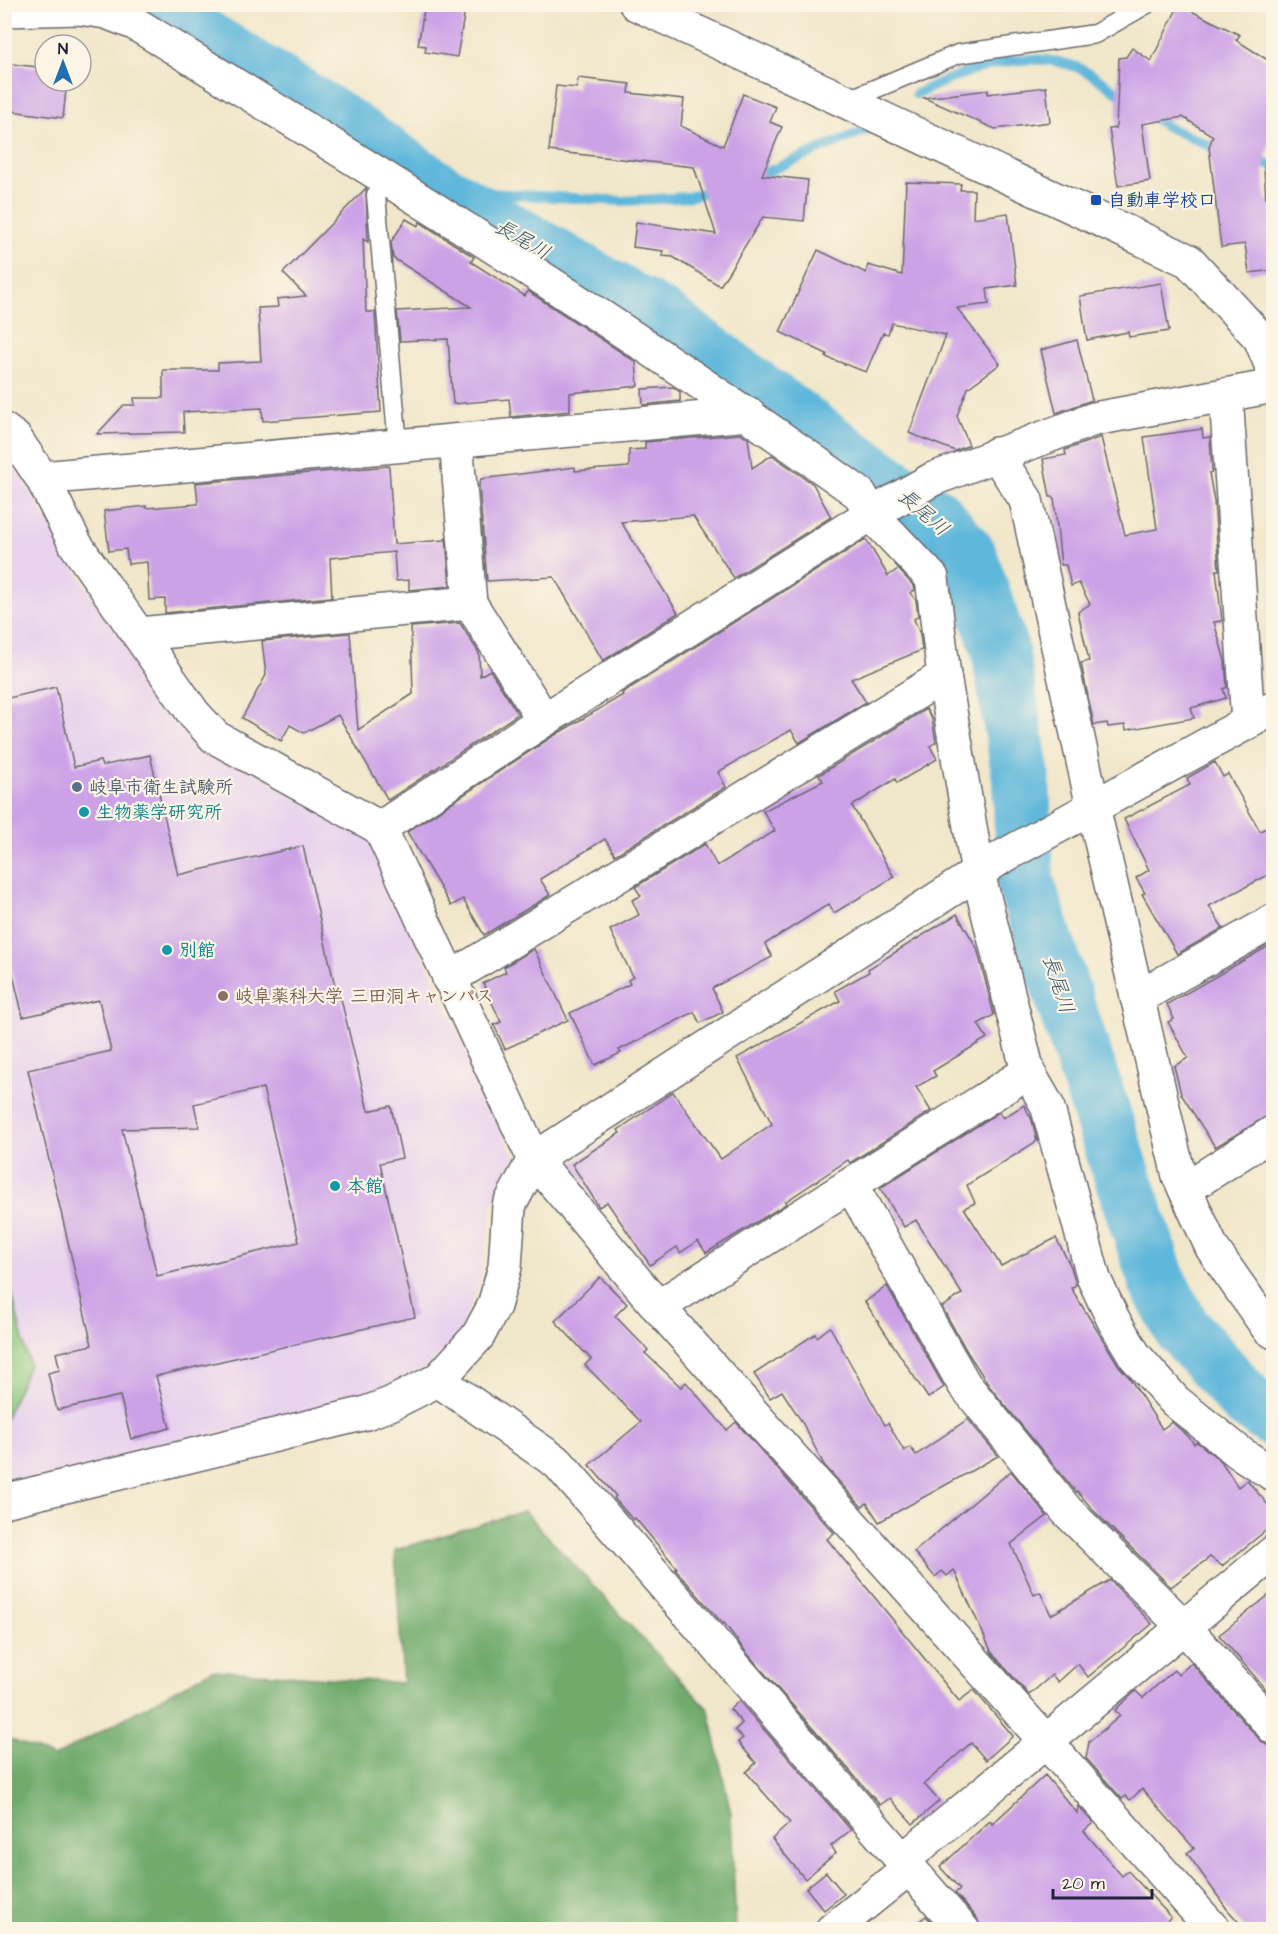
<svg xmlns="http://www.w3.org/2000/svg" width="1278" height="1934" viewBox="0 0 1278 1934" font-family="'Architects Daughter','Klee One',sans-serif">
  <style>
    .built { fill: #e8d2ee }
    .green { fill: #8ac67c; stroke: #56745c; stroke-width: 1.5 }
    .forest { fill: #6fab6c; stroke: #486654; stroke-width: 1.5 }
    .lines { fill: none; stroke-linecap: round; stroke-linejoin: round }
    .stream { stroke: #5eb7db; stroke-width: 10 }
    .river { stroke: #5eb7db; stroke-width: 58 }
    .building { fill: #cca2e7; fill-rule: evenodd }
    .service-casing { stroke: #6a676d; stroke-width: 21 }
    .minor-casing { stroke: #6a676d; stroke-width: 36 }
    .tertiary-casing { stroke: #6a676d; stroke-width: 36 }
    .service { stroke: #fff; stroke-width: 18 }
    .minor { stroke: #fff; stroke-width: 33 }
    .tertiary { stroke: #fff; stroke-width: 33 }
    .transit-dot { fill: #1a4fb4; stroke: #fcf5e5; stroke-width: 2 }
    .service-dot { fill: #5c6f8a; stroke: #fcf5e5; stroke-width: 2 }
    .culture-dot { fill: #0f9aa8; stroke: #fcf5e5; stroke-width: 2 }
    .education-dot { fill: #8d6e63; stroke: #fcf5e5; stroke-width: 2 }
    .labels { text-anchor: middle; stroke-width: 4.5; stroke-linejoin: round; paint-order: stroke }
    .transit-label { font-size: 18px; font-weight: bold; fill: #164399; stroke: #fcf5e5; text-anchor: start }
    .service-label { font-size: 18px; font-weight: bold; fill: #4e5e75; stroke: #fcf5e5; text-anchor: start }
    .culture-label { font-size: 18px; font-weight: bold; fill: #0d838f; stroke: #fcf5e5; text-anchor: start }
    .education-label { font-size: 18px; font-weight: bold; fill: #785e54; stroke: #fcf5e5; text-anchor: start }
    .water-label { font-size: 20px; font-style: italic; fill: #375673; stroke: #fcf5e5 }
  </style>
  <rect width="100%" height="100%" fill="#fcf5e5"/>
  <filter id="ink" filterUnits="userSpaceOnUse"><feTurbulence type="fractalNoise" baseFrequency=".0167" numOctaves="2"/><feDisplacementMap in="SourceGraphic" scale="12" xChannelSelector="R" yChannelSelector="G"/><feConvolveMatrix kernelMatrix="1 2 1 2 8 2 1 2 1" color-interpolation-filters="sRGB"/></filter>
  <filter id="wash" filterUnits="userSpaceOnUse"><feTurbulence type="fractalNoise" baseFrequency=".008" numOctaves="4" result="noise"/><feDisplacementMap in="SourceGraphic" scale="24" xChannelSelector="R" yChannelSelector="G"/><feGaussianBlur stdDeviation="1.35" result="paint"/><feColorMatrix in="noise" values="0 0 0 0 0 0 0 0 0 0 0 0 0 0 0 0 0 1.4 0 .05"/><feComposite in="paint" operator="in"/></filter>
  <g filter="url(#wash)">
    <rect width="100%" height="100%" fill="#f0e6c9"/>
    <path class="built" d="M4 455 13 462 82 581 191 739 367 832 515 1160 494 1199 480 1281 457 1337 418 1377 360 1399 4 1487Z"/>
    <path class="green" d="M4 1262 29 1365 5 1419H4Z"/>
    <path class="forest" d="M524 1511 709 1710 731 1814 736 1929H5V1737L54 1757 212 1670 403 1683 395 1550Z"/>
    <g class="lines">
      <g class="stream">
        <path d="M916 94C966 70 1024 46 1079 68 1095 75 1115 91 1129 101"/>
        <path d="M1147 113 1166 126 1221 151"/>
        <path d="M1254 161 1274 166"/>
        <path d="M750 179 868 129"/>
        <path d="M438 190 623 201 688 197 715 190"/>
      </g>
      <path class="river" d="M149 4 334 118 438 190 666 321 823 438 936 517 968 555 1000 649 1021 778 1025 881 1158 1283 1182 1328 1246 1400 1274 1419"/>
    </g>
    <g id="blocks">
      <g class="building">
        <path d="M425 4H466L457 57 425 52 426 46 418 45Z"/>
        <path d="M1179 5 1240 35 1236 40 1274 64V120L1264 169 1266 200H1271L1274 225V270L1249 273 1245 244 1221 247 1209 147 1213 136 1183 117 1142 124 1150 181 1118 186 1109 129 1116 128 1119 58 1126 57 1132 48 1151 61Z"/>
        <path d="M4 63 45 68V81H67L63 118 4 110Z"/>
        <path d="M578 78 630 84 629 93 684 99 681 126 723 146 743 94 776 107 770 122 782 127 762 175 808 180 804 221 763 217 720 286 673 257 662 256 663 251 633 247 636 222 716 234 694 167 549 151 556 86 577 88Z"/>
        <path d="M1046 87 1050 122 995 129 924 98 988 90V94Z"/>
        <path d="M906 182 961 184 960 190H974L973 218 1008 213 1017 285 987 289 989 304 957 308 1000 364 968 388 957 416 969 445 955 451 909 433 946 335 892 323 888 334 883 333 866 372 826 357 827 354 780 332 818 250 866 273 868 265 902 275Z"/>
        <path d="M366 188 368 242 363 239 366 312H375L381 412 263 421 262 408 183 412 184 432 97 434 124 405H135L134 398H163V370H218V363L261 361 258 308 278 307 277 299 306 296 283 273Z"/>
        <path d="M406 219 418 226 420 222 474 257 471 262 525 296 528 291 636 362 638 386 570 393V411L511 417 509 399 453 404 448 339 400 341 397 311 471 307 393 258 391 242Z"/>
        <path d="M1161 283 1169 331 1129 337 1128 332 1087 340 1080 296Z"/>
        <path d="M1077 340 1092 400 1056 413 1041 350Z"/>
        <path d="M673 387 680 392V401L643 405 642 389Z"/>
        <path d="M1202 429 1203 438 1210 437 1212 472 1209 473 1214 501 1219 570H1216L1222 621 1214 622 1225 661 1227 687 1223 689 1226 698 1191 708 1194 718 1126 730 1125 725 1108 727 1107 723 1094 725 1081 663 1089 661 1078 612 1090 604 1079 583 1071 586 1066 565H1061L1054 497H1050L1043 459 1066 455 1065 450 1101 437 1125 535 1157 529 1144 437Z"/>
        <path d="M741 434 748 438 752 468 772 455 813 484 831 517 734 578 693 516 621 522 678 613 603 661 554 577 487 581 479 485 481 479 575 467V471L629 467V450L645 449V442Z"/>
        <path d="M389 466 394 544 444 540 446 538 450 586 409 590V580L396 581 394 552 330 558 332 597 165 613V599L149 600 147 562 128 564 126 549 109 551 104 511 146 506V508L198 504 196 483Z"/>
        <path d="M866 539 888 576 898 569 914 586 915 590 910 593 916 600 918 616 914 619 920 634 922 650 851 679 866 702 799 743 791 730 718 772 726 787 615 855 605 839 540 879 550 895 484 935 463 899 451 906 407 832 550 738 623 695 622 693Z"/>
        <path d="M460 623 479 653 480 676 490 670 518 714 388 800 338 715 304 733 290 725 281 741 242 718 266 675 262 641 350 633 358 730 413 694 411 627Z"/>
        <path d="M56 687 74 767 100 761 102 766 150 755 178 875 303 846 338 999H341L368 1111 391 1106 402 1158 380 1163 415 1317 156 1376 170 1428 131 1439 120 1396 57 1410 48 1373 60 1370 56 1353 92 1345 28 1070 111 1051 99 1000 23 1017 4 937V699ZM263 1088 299 1242 157 1276 122 1129 199 1127 194 1104Z"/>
        <path d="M926 709 932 719 936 742 930 746 937 759 897 783 895 779 852 806 894 877 834 913 829 904 765 944 772 957 712 988 723 1012 700 1023 694 1012 619 1050 621 1053 595 1065 570 1013 630 984 628 980 633 977 610 930 639 915 632 900 641 896 635 887 705 844 717 866 775 831 763 811 823 781 819 775Z"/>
        <path d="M1215 762 1223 777 1228 774 1260 831 1274 824V872L1209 906 1223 928 1177 954 1142 894 1145 893 1136 878 1149 870 1124 819 1190 785 1187 778Z"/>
        <path d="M957 914 977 948 994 1015 978 1024 987 1038 933 1071 936 1076 916 1087 931 1111 850 1163 848 1160 785 1202 786 1204 706 1253 698 1241 680 1253 677 1247 650 1265 607 1202 599 1207 572 1164 620 1133 618 1130 673 1092 721 1159 772 1124 737 1058 840 1001 835 991 869 972 868 969Z"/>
        <path d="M1274 943V1112L1215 1147 1181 1094 1174 1066 1188 1058 1168 1022 1174 1019 1167 1004Z"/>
        <path d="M534 949 568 1020 505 1049 494 1025 501 1022 483 983 506 972 504 967Z"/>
        <path d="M1024 1105 1032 1120 1037 1141 967 1185 975 1203 964 1208 1001 1266 1056 1238 1071 1267 1076 1285 1071 1288 1119 1366 1129 1377 1162 1429 1172 1422 1189 1437 1194 1444 1197 1442 1221 1461 1238 1487 1247 1480 1248 1481 1274 1512V1524L1222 1566 1210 1557 1171 1587 1094 1511 1077 1491 1076 1492 990 1387 968 1353 942 1307 962 1294 916 1220 904 1227 880 1188 999 1112 1003 1118Z"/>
        <path d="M600 1277 627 1304 615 1316 648 1350 645 1353 681 1387 686 1382 727 1430 736 1422 834 1533 827 1539 959 1701 974 1690 1013 1736 986 1760 971 1743 924 1784 939 1801 913 1824 890 1798 880 1805 746 1652 724 1623 723 1624 675 1569 677 1568 635 1518 633 1520 614 1498 616 1496 589 1465 641 1422 585 1365 591 1359 555 1321Z"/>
        <path d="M887 1286 944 1387 928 1398 865 1302Z"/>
        <path d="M830 1327 885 1425 888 1423 904 1451 910 1447 916 1455 968 1419 998 1456 879 1522 867 1503 862 1507 824 1465 802 1422 782 1391 770 1398 754 1374 815 1334 817 1337Z"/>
        <path d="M1011 1471 1047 1516 1011 1544 1034 1595 1040 1592 1051 1615 1110 1580 1152 1624 1088 1677 1078 1664 1058 1682 1052 1675 1029 1695 992 1653 954 1570 947 1576 942 1571 935 1577 914 1552Z"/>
        <path d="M1274 1591V1699L1219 1635Z"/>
        <path d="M1191 1663 1260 1740 1268 1746H1274V1929H1245L1227 1909 1187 1853 1194 1848 1142 1789 1130 1800 1126 1796 1122 1799 1086 1758 1089 1742 1120 1716 1115 1710 1136 1691 1143 1698 1174 1670 1178 1675Z"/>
        <path d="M739 1701 851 1830 831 1846 836 1853 805 1879 772 1839 790 1823 746 1772 756 1763 738 1742 743 1738 735 1730 742 1723 730 1709Z"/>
        <path d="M1045 1775 1077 1813 1078 1806 1093 1823 1084 1831 1122 1876 1128 1871 1171 1917 1158 1929H981L977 1918 955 1893 960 1889 940 1867 990 1821 992 1824Z"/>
        <path d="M826 1872 844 1894 824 1910 806 1888Z"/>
        <path d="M926 1916 938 1929H909Z"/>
      </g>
    </g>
  </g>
  <g filter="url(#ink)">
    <use href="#blocks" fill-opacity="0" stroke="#6a676d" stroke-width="1.5"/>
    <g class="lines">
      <defs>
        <g id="service">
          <path d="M846 101 958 54 1095 34 1147 4"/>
          <path d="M390 179 376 195 398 446"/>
        </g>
        <g id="minor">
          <path d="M4 10 79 8 106 12 134 23C381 174 626 326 860 494L871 514 932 578 944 676 978 873 1028 1072 1047 1105 1094 1279 1114 1321 1135 1356 1175 1401 1240 1453 1274 1475"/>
          <path d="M1226 395 1248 722"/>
          <path d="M4 430 15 438 42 478 76 545 194 714 215 737 380 828"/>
          <path d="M456 441 470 603 544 720"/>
          <path d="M996 454 1026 500 1093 807 1179 1176 1212 1248 1268 1328 1274 1332"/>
          <path d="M42 478 749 414"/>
          <path d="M139 634 470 603"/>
          <path d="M449 979 944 676"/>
          <path d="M1137 998 1274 921"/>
          <path d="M851 1185 964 1384 1067 1511 1185 1628 1274 1728"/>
          <path d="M1185 1189 1274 1132"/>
          <path d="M658 1307 1028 1072"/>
          <path d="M438 1380 558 1463 963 1930"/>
          <path d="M903 1860 1274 1552"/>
          <path d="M832 1930 909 1868"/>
          <path d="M1214 1930 658 1307 534 1159 380 828 544 720 871 514 933 479 1094 419 1274 386"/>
        </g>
        <g id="tertiary">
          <path d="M636 4 1189 261 1260 338 1274 372"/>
          <path d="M4 1501 366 1413 390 1404 438 1380 478 1336 494 1306 505 1267 509 1206 534 1159 1002 857 1274 708"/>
        </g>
      </defs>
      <use href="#service" class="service-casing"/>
      <use href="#minor" class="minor-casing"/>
      <use href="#tertiary" class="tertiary-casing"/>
      <use href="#service" class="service"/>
      <use href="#minor" class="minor"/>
      <use href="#tertiary" class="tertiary"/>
    </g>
  </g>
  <rect class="transit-dot" x="1090" y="194" width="12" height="12" rx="3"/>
  <circle class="service-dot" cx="77" cy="787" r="6"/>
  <g class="culture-dot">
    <circle cx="84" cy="812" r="6"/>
    <circle cx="167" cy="950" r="6"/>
    <circle cx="335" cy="1186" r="6"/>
  </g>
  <circle class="education-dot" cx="223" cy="996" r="6"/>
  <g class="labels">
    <g class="transit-label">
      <text x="1108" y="206">自動車学校口</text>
    </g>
    <g class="service-label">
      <text x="89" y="793">岐阜市衛生試験所</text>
    </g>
    <g class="culture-label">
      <text x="96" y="818">生物薬学研究所</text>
      <text x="179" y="956">別館</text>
      <text x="347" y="1192">本館</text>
    </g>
    <g class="education-label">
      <text x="235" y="1002">岐阜薬科大学 三田洞キャンパス</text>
    </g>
    <g class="water-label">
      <text transform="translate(523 239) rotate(30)" y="7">長尾川</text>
      <text transform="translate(924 512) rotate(41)" y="7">長尾川</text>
      <text transform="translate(1059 984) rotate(72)" y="7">長尾川</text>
    </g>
  </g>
  <rect width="1278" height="1934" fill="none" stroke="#fcf5e5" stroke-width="24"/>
  <g transform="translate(63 63)"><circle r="28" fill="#fcf5e5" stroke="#a5a1a1" stroke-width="1.5"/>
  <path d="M0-4.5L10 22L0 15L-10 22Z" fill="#1f6fb2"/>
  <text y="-9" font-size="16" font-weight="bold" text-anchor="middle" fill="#22223b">N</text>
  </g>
  <path d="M1053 1889v9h99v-9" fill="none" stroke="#22223b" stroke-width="3"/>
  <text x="1062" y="1889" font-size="18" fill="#22223b" stroke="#fcf5e5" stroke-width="4.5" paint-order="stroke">20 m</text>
</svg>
